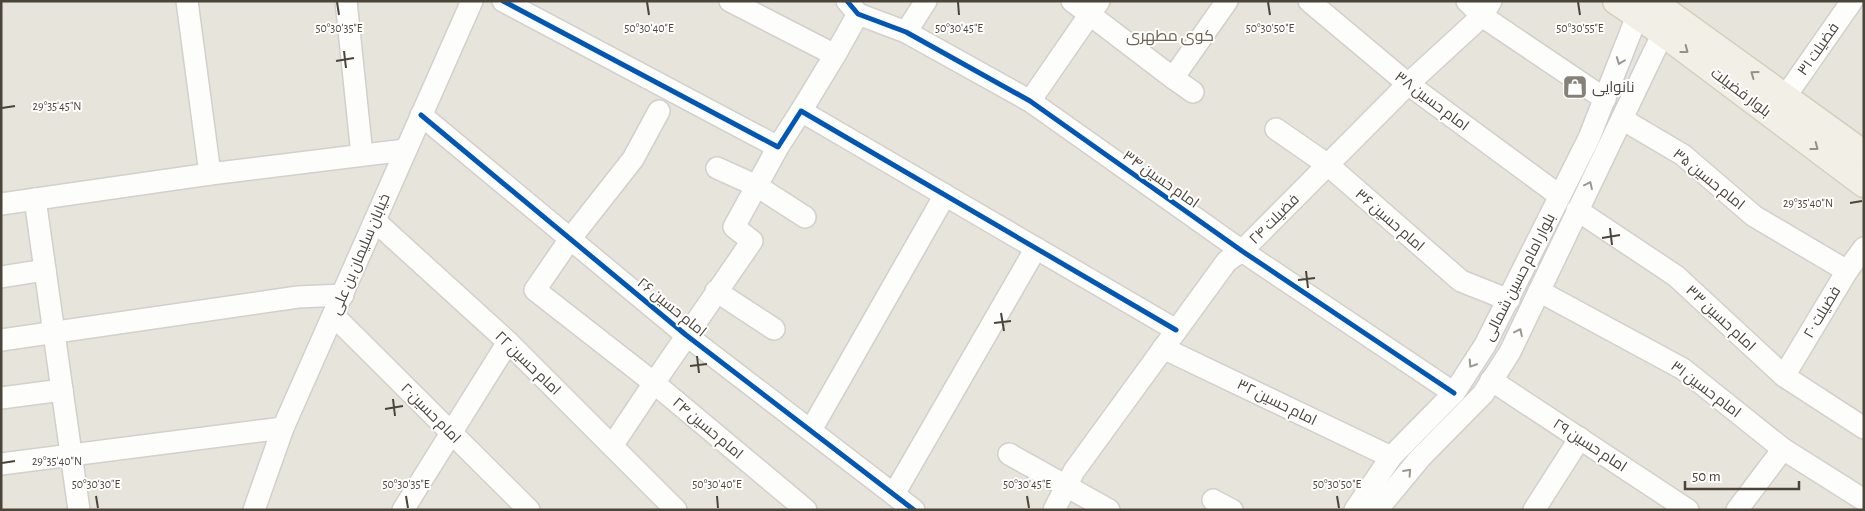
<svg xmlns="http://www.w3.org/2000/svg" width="1865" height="511" viewBox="0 0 1865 511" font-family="'Alegreya Sans',Cairo,sans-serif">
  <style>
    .residential { fill: #e7e4dc }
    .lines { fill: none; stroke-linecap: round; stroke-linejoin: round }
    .minor-casing { stroke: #d2d0cb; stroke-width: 24 }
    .major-casing { stroke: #d6cebb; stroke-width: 29 }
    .minor { stroke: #fdfdfc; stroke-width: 21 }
    .major { stroke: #f2efe6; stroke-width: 26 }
    .cycleway-casing { stroke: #fff; stroke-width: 8 }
    .cycleway { stroke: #0057b8; stroke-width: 5 }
    .oneway { stroke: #969187 }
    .oneway2 { stroke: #9b9791 }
    .ticks { fill: none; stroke: #4b4439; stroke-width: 2 }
    .labels { text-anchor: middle; stroke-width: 4; stroke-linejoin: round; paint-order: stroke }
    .street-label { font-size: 15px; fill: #4b4439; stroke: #fff }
    .poi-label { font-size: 15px; fill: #4b4439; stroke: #fff; text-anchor: start }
    .neighbourhood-label { font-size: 16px; fill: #6e6250; stroke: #fff }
    .ticks-label { font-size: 12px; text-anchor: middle; fill: #4b4439; stroke: #fff; stroke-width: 4; stroke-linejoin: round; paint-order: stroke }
  </style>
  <rect width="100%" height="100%" fill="#f4f2ee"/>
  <rect class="residential" x="1" y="1" width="1863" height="509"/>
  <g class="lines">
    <defs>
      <g id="minor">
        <path d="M187 1 210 174"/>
        <path d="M346 1 362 155"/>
        <path d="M503 1 778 147 801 111 1176 330"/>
        <path d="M730 1 835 55 801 111"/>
        <path d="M847 1 858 14 906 32 1030 101 1242 251 1454 393"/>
        <path d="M1072 1 1173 78 1227 1"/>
        <path d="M1309 1 1408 84 1560 196"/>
        <path d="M1467 1 1482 16 1605 99"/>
        <path d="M906 32 926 1"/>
        <path d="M835 55 858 14"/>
        <path d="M1173 78 1193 92"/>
        <path d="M1785 97 1852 1"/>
        <path d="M1030 101 1099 1"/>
        <path d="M421 115 686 335 914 510"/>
        <path d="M1622 119 1683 155 1754 216 1847 271"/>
        <path d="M1276 129 1328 165 1461 281 1509 300"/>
        <path d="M778 147 734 227 752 241 654 383 806 510"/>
        <path d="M717 168 757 186 805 217"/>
        <path d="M35 199 79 510"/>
        <path d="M1 204 210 174 405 150"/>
        <path d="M1577 210 1676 276 1784 376 1864 428"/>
        <path d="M375 221 508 342 676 510"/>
        <path d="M1 277 45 270"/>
        <path d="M716 291 774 329"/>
        <path d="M1539 291 1683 369 1783 449 1864 500"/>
        <path d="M334 316 529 510"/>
        <path d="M1 340 298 297 343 295"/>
        <path d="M1163 348 1391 457"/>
        <path d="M1784 376 1847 271 1864 248"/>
        <path d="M1491 380 1688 510"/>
        <path d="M1 398 62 390"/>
        <path d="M811 430 945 195"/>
        <path d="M612 446 654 383 535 290 570 239 633 159 659 111"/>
        <path d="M1009 454 1109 510"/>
        <path d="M1 464 283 428"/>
        <path d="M894 494 1036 248"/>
        <path d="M1213 500 1232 510"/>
        <path d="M254 510 283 428 472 1"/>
        <path d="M403 510 508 342"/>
        <path d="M1054 510 1074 471 1227 261 1242 251 1408 84 1482 16 1491 1"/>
        <path d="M1355 510 1391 457 1454 393 1485 345 1589 138 1643 1"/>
        <path d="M1377 510 1420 458 1483 394 1510 352 1663 33 1667 20"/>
        <path d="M1534 510 1580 438"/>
        <path d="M1737 510 1783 449"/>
      </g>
      <g id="major">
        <path d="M1616 1 1663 33 1864 184"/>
        <path d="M1652 1 1864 154"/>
      </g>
    </defs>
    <use href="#minor" class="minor-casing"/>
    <use href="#major" class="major-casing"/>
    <use href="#minor" class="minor"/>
    <use href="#major" class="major"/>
    <defs>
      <g id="cycleway">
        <path d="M503 1 778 147 801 111 1176 330"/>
        <path d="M847 1 858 14 906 32 1030 101 1242 251 1454 393"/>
        <path d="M421 115 686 335 914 510"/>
      </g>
    </defs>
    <use href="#cycleway" class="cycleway-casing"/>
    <use href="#cycleway" class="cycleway"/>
  </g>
  <defs><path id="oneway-chevron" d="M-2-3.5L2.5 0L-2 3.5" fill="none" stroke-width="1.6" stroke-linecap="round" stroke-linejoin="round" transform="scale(1.25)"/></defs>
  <g class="oneway">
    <use href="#oneway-chevron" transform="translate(1685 50) rotate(37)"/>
    <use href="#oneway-chevron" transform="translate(1754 74) rotate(-144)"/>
    <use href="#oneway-chevron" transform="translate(1815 147) rotate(37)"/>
  </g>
  <g class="oneway2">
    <use href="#oneway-chevron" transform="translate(1620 61) rotate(111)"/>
    <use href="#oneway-chevron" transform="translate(1589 185) rotate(-65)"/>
    <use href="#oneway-chevron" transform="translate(1519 332) rotate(-64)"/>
    <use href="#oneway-chevron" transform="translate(1472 364) rotate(123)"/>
    <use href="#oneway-chevron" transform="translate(1408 472) rotate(-48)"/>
  </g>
  <path class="ticks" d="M337 2 339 15M647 2 649 15M958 2 959 15M1268 2 1270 15M1578 2 1580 15M344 51 346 68M336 61 354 58M2 108 15 106M1850 203 1862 201M1610 228 1612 245M1602 238 1620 235M1306 271 1308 288M1298 280 1315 278M1001 313 1004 331M994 323 1011 321M697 356 699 373M690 366 707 364M393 399 395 416M385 409 403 406M2 463 15 461M96 496 98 508M406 496 408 508M717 496 718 508M1027 496 1029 508M1337 496 1339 508"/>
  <defs>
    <symbol id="shop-square" viewBox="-11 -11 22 22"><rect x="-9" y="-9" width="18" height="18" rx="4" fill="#868178" stroke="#fff"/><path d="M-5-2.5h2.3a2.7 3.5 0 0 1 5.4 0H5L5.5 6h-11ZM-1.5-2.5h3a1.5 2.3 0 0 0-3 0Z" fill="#fff"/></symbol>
  </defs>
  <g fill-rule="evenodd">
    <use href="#shop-square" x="1561" y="73" width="28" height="28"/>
  </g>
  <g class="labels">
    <g class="street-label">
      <text transform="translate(1818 49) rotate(-55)" y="5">فضیلت ۳۱</text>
      <text transform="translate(1741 92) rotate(37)" y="5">بلوار فضیلت</text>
      <text transform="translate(1432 101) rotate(37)" y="5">امام حسین ۳۸</text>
      <text transform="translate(1161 179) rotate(35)" y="5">امام حسین ۳۴</text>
      <text transform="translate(1709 179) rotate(39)" y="5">امام حسین ۳۵</text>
      <text transform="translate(1274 219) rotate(-45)" y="5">فضیلت ۲۴</text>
      <text transform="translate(1390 220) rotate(41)" y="5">امام حسین ۳۶</text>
      <text transform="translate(360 254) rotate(-67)" y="5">خیابان سلیمان بن علی</text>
      <text transform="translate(1519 277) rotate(-63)" y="5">بلوار امام حسین شمالی</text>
      <text transform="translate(672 307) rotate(39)" y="5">امام حسین ۲۶</text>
      <text transform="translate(1822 312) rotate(-59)" y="5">فضیلت ۲۰</text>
      <text transform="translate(1721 318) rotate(43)" y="5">امام حسین ۳۳</text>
      <text transform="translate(528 363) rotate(44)" y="5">امام حسین ۲۲</text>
      <text transform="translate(1706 389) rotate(37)" y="5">امام حسین ۳۱</text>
      <text transform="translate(1277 402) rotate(26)" y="5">امام حسین ۳۲</text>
      <text transform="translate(431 413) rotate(45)" y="5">امام حسین۲۰</text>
      <text transform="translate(708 428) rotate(40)" y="5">امام حسین ۲۴</text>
      <text transform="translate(1590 445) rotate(33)" y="5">امام حسین ۲۹</text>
    </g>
    <g class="poi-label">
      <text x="1592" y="92">نانوایی</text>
    </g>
    <g class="neighbourhood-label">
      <text x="1170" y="41">کوی مطهری</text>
    </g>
  </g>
  <g class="ticks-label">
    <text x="339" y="32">50°30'35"E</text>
    <text x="649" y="32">50°30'40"E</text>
    <text x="959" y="32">50°30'45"E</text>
    <text x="1270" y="32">50°30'50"E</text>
    <text x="1580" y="32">50°30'55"E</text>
    <text x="57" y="110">29°35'45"N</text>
    <text x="1808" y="207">29°35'40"N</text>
    <text x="57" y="465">29°35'40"N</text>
    <text x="96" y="488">50°30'30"E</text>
    <text x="406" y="488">50°30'35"E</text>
    <text x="717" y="488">50°30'40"E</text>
    <text x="1027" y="488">50°30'45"E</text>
    <text x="1337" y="488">50°30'50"E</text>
  </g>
  <rect width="1865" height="511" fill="none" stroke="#4b4439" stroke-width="5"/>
  <path d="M1685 481v8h114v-8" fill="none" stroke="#4b4439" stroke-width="2.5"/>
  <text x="1692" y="481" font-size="15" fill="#4b4439" stroke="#ffffff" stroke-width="4" paint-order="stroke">50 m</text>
</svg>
